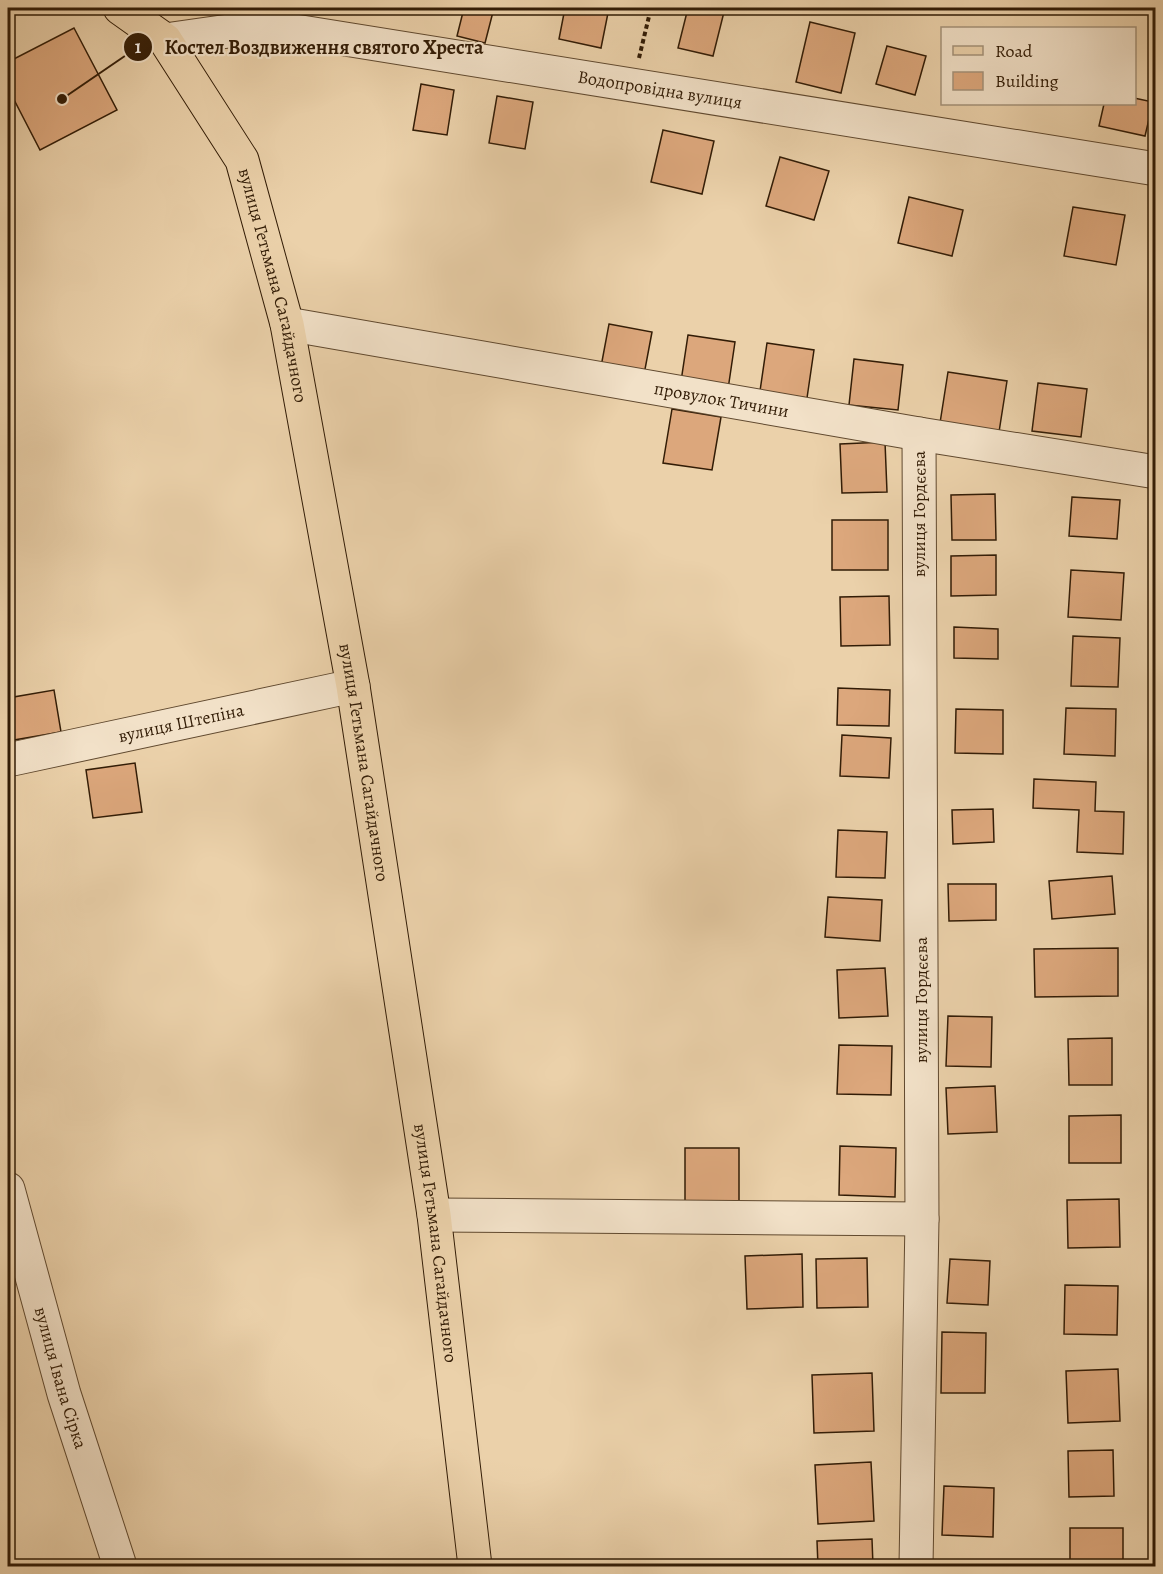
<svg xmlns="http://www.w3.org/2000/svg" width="1163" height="1574" viewBox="0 0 1163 1574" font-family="Alegreya,serif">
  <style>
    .building { fill: #dca77c; stroke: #321c06; stroke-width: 1.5 }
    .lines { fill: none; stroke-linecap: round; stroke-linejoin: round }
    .minor-casing { stroke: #60492f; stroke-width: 35 }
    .major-casing { stroke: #321c06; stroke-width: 35 }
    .path { stroke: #321c06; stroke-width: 4; stroke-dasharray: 4.5 3; stroke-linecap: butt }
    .minor { stroke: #f2e1c8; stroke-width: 33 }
    .major { stroke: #ebd1aa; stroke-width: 33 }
    .labels { text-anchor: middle; stroke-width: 4.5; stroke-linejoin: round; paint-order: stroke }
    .street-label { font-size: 18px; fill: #321c06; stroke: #f2e1c8 }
    .leader { fill: none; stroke: #321c06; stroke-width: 2 }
    .callout-dot { fill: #321c06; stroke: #f2e1c8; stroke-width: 2 }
    .mark-label { font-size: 18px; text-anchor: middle; font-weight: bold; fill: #fff }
    .callout-label { font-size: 20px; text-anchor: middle; font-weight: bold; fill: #321c06; stroke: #f2e1c8; stroke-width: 4.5; stroke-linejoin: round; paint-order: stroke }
  </style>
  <rect width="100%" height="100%" fill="#ebd1aa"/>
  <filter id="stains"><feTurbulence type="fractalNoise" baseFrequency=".00333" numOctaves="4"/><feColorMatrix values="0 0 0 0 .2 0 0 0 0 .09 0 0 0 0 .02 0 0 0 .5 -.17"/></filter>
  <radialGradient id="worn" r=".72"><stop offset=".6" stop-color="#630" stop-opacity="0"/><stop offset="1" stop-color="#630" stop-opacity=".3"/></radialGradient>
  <g class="building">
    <path d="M464 8H494L485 43 457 36Z"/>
    <path d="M565 8H609L601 48 559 39Z"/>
    <path d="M688 8H725L713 56 678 48Z"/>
    <path d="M810 22 855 33 841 93 796 82Z"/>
    <path d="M74 28 117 110 40 150 8 88V62Z"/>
    <path d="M887 46 926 56 915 95 876 84Z"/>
    <path d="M421 84 454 90 447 135 413 130Z"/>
    <path d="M497 96 533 102 525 149 489 143Z"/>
    <path d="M1134 98 1153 102 1145 136 1099 126 1104 104H1134Z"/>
    <path d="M663 130 714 141 702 194 651 182Z"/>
    <path d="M780 157 829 171 814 220 766 206Z"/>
    <path d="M909 197 963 210 952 256 898 243Z"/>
    <path d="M1073 207 1125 215 1116 265 1064 256Z"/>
    <path d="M609 324 652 332 643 380 600 372Z"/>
    <path d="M688 335 735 342 727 396 680 388Z"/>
    <path d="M767 343 814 350 807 398 760 391Z"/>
    <path d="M854 359 903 365 898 410 849 405Z"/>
    <path d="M948 372 1007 381 999 432 940 423Z"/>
    <path d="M1038 383 1087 389 1081 437 1032 431Z"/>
    <path d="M672 409 721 417 712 470 663 463Z"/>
    <path d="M885 442 887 492 842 493 840 444Z"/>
    <path d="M995 494 996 540H952L951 495Z"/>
    <path d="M1072 497 1120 500 1117 539 1069 536Z"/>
    <rect x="832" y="520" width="56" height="50"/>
    <path d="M996 555V595L951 596V556Z"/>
    <path d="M1071 570 1124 573 1121 620 1068 617Z"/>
    <path d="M889 596 890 645 841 646 840 597Z"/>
    <path d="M954 627 998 629V659L954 658Z"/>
    <path d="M1073 636 1120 638 1118 687 1071 686Z"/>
    <path d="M838 688 890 690 889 726 837 725Z"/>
    <path d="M54 690 61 732 8 741V698Z"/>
    <path d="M1066 708 1116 709 1115 756 1064 754Z"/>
    <path d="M956 709 1003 710V754L955 753Z"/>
    <path d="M842 735 891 738 889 778 840 776Z"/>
    <path d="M135 763 142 812 93 818 86 770Z"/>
    <path d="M1034 779 1096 782 1095 811 1124 812 1123 854 1077 852 1079 810 1033 808Z"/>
    <path d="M993 809 994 842 953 844 952 810Z"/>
    <path d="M838 830 887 832 885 878 836 877Z"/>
    <path d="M1112 876 1115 914 1052 919 1049 881Z"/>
    <path d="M948 884H996V920L949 921Z"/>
    <path d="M828 897 882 900 880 941 825 937Z"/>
    <path d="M1118 948V996L1035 997 1034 949Z"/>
    <path d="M885 968 888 1016 839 1018 837 970Z"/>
    <path d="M948 1016 992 1017 991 1067 946 1066Z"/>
    <path d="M1112 1038V1085H1069L1068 1039Z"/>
    <path d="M839 1045 892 1046 891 1095 837 1094Z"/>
    <path d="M995 1086 997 1132 948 1134 946 1088Z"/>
    <path d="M1121 1115V1163H1069V1116Z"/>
    <path d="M840 1146 896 1148 895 1197 839 1195Z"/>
    <path d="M685 1148H739V1202L685 1203Z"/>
    <path d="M1119 1199 1120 1247 1068 1248 1067 1200Z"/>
    <path d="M802 1254 803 1307 747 1309 745 1256Z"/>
    <path d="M867 1258 868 1307 817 1308 816 1259Z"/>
    <path d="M950 1259 990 1261 988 1305 947 1303Z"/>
    <path d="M1065 1285 1118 1286 1117 1335 1064 1334Z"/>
    <path d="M942 1332 986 1333 985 1393H941Z"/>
    <path d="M1118 1369 1120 1421 1068 1423 1066 1371Z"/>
    <path d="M872 1373 874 1431 814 1433 812 1375Z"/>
    <path d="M1113 1450 1114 1496 1069 1497 1068 1451Z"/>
    <path d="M871 1462 874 1521 818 1524 815 1465Z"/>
    <path d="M944 1486 994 1488 993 1537 942 1535Z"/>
    <rect x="1070" y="1528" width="53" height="38"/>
    <path d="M872 1539 873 1566H818L817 1541Z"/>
  </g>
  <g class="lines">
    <defs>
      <g id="minor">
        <path id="s1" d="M165 40 264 26 1156 169"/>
        <path id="s2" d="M287 324 919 434 1156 472"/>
        <path id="s3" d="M8 760 353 686"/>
        <path id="s4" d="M8 1189 64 1394 120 1566"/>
        <path d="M434 1215 922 1219"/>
        <path d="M916 1566 922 1219 919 434"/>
      </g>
      <g id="major">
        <path id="s5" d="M120 8 165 40 242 160 287 324 353 686 434 1215 475 1566"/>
      </g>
    </defs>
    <use href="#minor" class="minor-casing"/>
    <use href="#major" class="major-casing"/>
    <path class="path" d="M639 58 651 8"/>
    <use href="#minor" class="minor"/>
    <use href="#major" class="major"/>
  </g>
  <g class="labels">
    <g class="street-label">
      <text dy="6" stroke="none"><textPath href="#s1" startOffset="501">Водопровідна вулиця</textPath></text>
      <text dy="6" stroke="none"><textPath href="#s5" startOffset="327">вулиця Гетьмана Сагайдачного</textPath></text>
      <text dy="6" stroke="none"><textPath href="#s2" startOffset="441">провулок Тичини</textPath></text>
      <text transform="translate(919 514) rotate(-90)" y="6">вулиця Гордєєва</text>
      <text dy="6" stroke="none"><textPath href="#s3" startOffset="177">вулиця Штепіна</textPath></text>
      <text dy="6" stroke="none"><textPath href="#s5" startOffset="813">вулиця Гетьмана Сагайдачного</textPath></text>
      <text transform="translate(921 1000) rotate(-90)" y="6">вулиця Гордєєва</text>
      <text dy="6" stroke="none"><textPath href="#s5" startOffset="1299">вулиця Гетьмана Сагайдачного</textPath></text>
      <text dy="6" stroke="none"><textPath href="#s4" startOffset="196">вулиця Івана Сірка</textPath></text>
    </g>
  </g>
  <path class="leader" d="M62 99L138 47"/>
  <g class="callout-dot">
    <circle cx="62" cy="99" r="6"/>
    <circle cx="138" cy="47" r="15"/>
  </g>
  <g class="mark-label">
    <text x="138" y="53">1</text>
  </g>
  <g class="callout-label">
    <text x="324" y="54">Костел Воздвиження святого Хреста</text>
  </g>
  <rect width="1163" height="1574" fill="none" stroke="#ebd1aa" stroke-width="30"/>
  <rect x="9" y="9" width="1145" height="1556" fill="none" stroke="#321c06" stroke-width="3"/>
  <rect x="15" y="15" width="1133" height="1544" fill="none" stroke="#321c06" stroke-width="1.5"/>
  <rect x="941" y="27" width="195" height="78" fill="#f2e1c8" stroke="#a5927a" stroke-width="1.5"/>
  <rect x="953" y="46" width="30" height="9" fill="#ebd1aa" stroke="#a5927a" stroke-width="1.5"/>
  <text x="995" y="57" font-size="18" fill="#321c06">Road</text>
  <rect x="953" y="72" width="30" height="18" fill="#dca77c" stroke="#a5927a" stroke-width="1.5"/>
  <text x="995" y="87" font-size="18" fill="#321c06">Building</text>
  <rect width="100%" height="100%" filter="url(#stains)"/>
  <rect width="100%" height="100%" fill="url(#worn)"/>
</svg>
